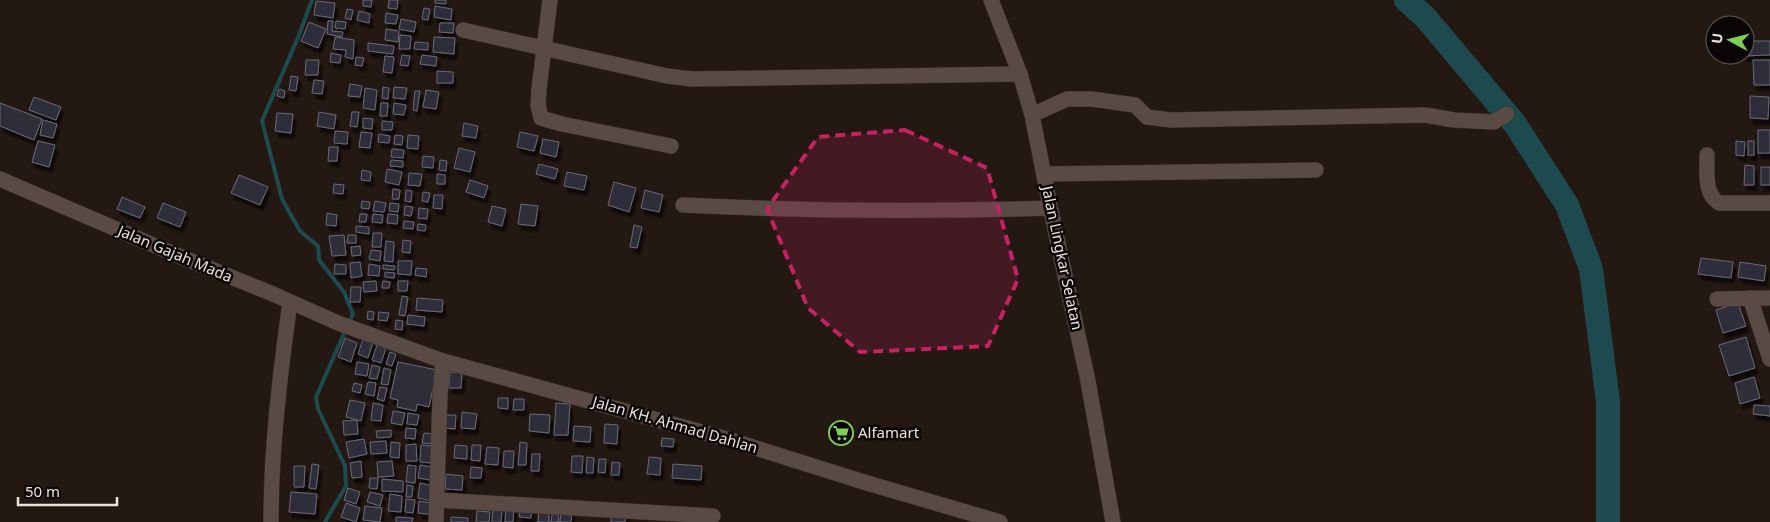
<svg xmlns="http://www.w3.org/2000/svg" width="1770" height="522" viewBox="0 0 1770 522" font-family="'Noto Sans',sans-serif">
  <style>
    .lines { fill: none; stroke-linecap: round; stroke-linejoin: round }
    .stream { stroke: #1d4a4f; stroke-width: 4 }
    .river { stroke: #1d4a4f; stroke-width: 24 }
    .building { fill: #2f2e3a; stroke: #6a6978; filter: url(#shadow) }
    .minor-casing { stroke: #39312e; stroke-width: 16 }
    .minor { stroke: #594a44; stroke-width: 15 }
    .marked { fill: #c42262; fill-opacity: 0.2; stroke: #c42262; stroke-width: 4; stroke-dasharray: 10 6; stroke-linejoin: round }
    .labels { text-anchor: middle; stroke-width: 5; stroke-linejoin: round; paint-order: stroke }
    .street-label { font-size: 15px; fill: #ebe3de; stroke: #090504 }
    .poi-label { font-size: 15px; fill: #ebe3de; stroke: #090504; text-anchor: start }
  </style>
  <defs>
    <filter id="shadow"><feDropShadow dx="3" dy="5.5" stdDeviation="1" flood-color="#0009"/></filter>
  </defs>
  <rect width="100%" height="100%" fill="#241812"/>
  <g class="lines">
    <g class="stream">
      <path d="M312 0 299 35 262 121 282 199 300 231 318 246 319 260 344 292 353 314 349 323"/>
      <path d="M325 522 346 486 345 466 318 409 316 397 346 329"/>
    </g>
    <path class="river" d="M1406 0 1425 17 1515 124 1567 205 1591 269 1608 401V522"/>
  </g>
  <g class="building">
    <path d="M363 0H372L371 7 363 6Z"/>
    <path d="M389 0H398L397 9 388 8Z"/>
    <path d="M435 0H446V4L435 3Z"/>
    <path d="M316 1 335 3 333 18 314 15Z"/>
    <path d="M435 6 452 9 451 20 434 17Z"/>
    <path d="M424 8 430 9 428 20 422 19Z"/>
    <path d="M347 9 353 10 351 20 345 18Z"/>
    <path d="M359 11 370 14 369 23 357 20Z"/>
    <path d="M386 13 398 15 396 24 385 23Z"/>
    <path d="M401 19 416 22 414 32 399 29Z"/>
    <path d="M328 21H333L332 31 343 32 342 37 327 34Z"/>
    <path d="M336 21 346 22 345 29 335 28Z"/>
    <path d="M309 22 326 29 318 48 301 41Z"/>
    <path d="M440 23H454L453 33 439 32Z"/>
    <path d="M386 29 399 31 398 42 385 40Z"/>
    <path d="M400 35 411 36 410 49H399Z"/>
    <path d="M335 37 354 40 353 59 345 57 346 50 333 49Z"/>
    <path d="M434 37 455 38 454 54 433 52Z"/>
    <path d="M1745 41H1770V55L1742 56 1745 55Z"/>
    <path d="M415 42 428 43V50L414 49Z"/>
    <path d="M368 43 394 46 393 54 368 51Z"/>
    <path d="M331 53 341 55 340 63 330 62Z"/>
    <path d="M402 55 410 56 408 66 400 65Z"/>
    <path d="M422 55 437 57 436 66 420 64Z"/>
    <path d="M385 56 394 57 392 73 383 72Z"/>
    <path d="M356 57 364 58 362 66 355 65Z"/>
    <path d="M306 60H319L318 75H305Z"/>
    <path d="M1753 60H1770V85H1754Z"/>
    <path d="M437 71 453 72V83H437Z"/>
    <path d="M291 76 298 77 296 91 289 90Z"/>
    <path d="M314 80 324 81 322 94 312 93Z"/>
    <path d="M350 84 362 86 360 97 348 96Z"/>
    <path d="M383 87 389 88 388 99 382 98Z"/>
    <path d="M394 87 407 88 405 99 393 98Z"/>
    <path d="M365 88 377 90 375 110 363 108Z"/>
    <path d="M279 89 285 91 284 98 277 96Z"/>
    <path d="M426 90 439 92 436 109 423 107Z"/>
    <path d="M415 91H420L417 111 413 110Z"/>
    <path d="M1750 96 1769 97 1768 119 1750 118Z"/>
    <path d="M34 97 61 107 56 120 29 110Z"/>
    <path d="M0 103 42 119 34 140 0 126Z"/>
    <path d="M381 103H388L387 116H380Z"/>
    <path d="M394 103 406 105 404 115 393 114Z"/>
    <path d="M319 112 336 115 334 129 317 126Z"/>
    <path d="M352 112H359L357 127 350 126Z"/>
    <path d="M277 113 293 114 291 133 275 131Z"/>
    <path d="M363 118 373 119 372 129 363 128Z"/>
    <path d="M43 120 57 124 53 138 40 135Z"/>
    <path d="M382 121 393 122 392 130H382Z"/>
    <path d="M464 123 478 126 476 138 462 136Z"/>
    <rect x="1758" y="130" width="12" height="23"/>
    <path d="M335 131 348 132 347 144 334 143Z"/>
    <path d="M361 132 372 133 370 148 359 147Z"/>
    <path d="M520 132 538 136 534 151 517 147Z"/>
    <path d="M379 134 390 136 389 143 378 142Z"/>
    <path d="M395 135 403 136 402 145 394 144Z"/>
    <path d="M408 135 419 136 418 149 407 148Z"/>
    <path d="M543 139 559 142 556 157 540 153Z"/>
    <path d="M38 141 55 145 49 167 32 162Z"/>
    <path d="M1736 141 1745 142 1744 156 1736 155Z"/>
    <rect x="1748" y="141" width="6" height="14"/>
    <path d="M329 147H338L337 161H328Z"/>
    <path d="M459 148 475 152 470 172 454 168Z"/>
    <path d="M392 149 404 150 403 158 391 157Z"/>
    <path d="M423 156 434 157 433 168 422 167Z"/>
    <path d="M391 160 403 161V167L390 166Z"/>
    <path d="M440 160 447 161 446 171 439 170Z"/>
    <path d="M539 164 558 169 555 179 536 174Z"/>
    <path d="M1745 165 1754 166V185H1744Z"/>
    <rect x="1761" y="167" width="9" height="18"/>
    <path d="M387 169 402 172 399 185 385 182Z"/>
    <path d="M362 170 371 172 370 181 361 180Z"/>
    <path d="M567 172 587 176 584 190 564 186Z"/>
    <path d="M409 173 422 174 420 186 408 185Z"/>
    <path d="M437 174 445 175V184H437Z"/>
    <path d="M239 175 268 187 260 205 231 193Z"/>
    <path d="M470 180 488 186 484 198 466 192Z"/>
    <path d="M614 182 636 188 629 212 608 205Z"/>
    <path d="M334 184 344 185 343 194 333 193Z"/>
    <path d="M393 189 400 190 399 199H392Z"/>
    <path d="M406 190 412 191 411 202 405 201Z"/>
    <path d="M645 190 663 195 659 212 641 208Z"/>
    <path d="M423 192 430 193 428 202 422 201Z"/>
    <path d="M434 195H443L442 209 433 208Z"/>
    <path d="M122 197 145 207 140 218 117 209Z"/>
    <path d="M362 201 370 202 369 209 361 208Z"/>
    <path d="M375 201 386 203 384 212 373 211Z"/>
    <path d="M163 203 186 212 180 227 157 218Z"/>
    <path d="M390 203 399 204 398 212 389 211Z"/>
    <path d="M521 204 538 206 535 226 518 224Z"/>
    <path d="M405 206 413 207 411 216 404 215Z"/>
    <path d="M492 206 506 209 502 226 488 222Z"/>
    <path d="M419 208 428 209 427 219 418 218Z"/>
    <path d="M327 213 337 215 336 226 326 225Z"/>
    <path d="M360 214H367L366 222H359Z"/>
    <path d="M373 214 383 215 382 223 372 222Z"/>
    <path d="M388 214 398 215 397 224 387 223Z"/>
    <path d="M404 221 414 222 413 229 403 228Z"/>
    <path d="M418 224 426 225 425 231 417 230Z"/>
    <path d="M634 225 642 227 637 248 630 247Z"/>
    <path d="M356 226 369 227V234L356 232Z"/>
    <path d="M373 233H382L381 247H372Z"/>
    <path d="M344 235 346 255 332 256 329 236Z"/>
    <path d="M348 235H356V243H347Z"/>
    <path d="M403 240 411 241 410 253 402 252Z"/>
    <path d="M386 241 394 242 393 262 384 261Z"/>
    <path d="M360 246 361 255 352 256 351 247Z"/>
    <path d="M371 250 381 251 380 261 369 259Z"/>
    <path d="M1701 258 1733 262 1731 278 1698 274Z"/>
    <path d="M398 261H412L411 275 398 274Z"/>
    <path d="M360 262 362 276 351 278 350 263Z"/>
    <path d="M1740 262 1766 266 1764 281 1738 277Z"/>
    <path d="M335 264 346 265V274H334Z"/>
    <path d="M369 264 380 266 379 276 368 275Z"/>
    <path d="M383 265 395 266 394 270 383 269Z"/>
    <path d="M416 268 427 269 426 277 415 275Z"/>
    <path d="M385 272 395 273 394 278 385 277Z"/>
    <path d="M376 281 377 291 364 292 363 282Z"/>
    <path d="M383 281 390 282 389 288H382Z"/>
    <path d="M398 281H408L407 291H398Z"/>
    <path d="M351 287H361L360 302H350Z"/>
    <path d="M402 296 408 297 405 316 399 315Z"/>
    <path d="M417 298 443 300 442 312 416 310Z"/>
    <path d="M1738 303 1746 326 1723 333 1716 310Z"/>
    <path d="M368 311 374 312 373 320 367 319Z"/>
    <path d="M379 312 389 313 387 321 378 320Z"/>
    <path d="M408 315 425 317 424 326 407 324Z"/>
    <path d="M396 320 403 321 402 330 395 329Z"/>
    <path d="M1746 337 1755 368 1729 376 1719 345Z"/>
    <path d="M345 338 357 343 351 362 338 357Z"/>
    <path d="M363 339 373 342 368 358 358 354Z"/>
    <path d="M377 345 386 348 381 363 372 360Z"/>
    <path d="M390 352 396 354 392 366 386 364Z"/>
    <path d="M357 362 369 364 367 376 355 374Z"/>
    <path d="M398 362 437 370 429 407 417 404 416 411 397 407 398 400 390 398Z"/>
    <path d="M372 365 380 367 377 379 369 378Z"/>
    <path d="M384 368 391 370 388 385 381 384Z"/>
    <path d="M450 372 462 373 461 388H449Z"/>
    <path d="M1754 377 1760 398 1740 404 1735 383Z"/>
    <path d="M368 382 376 383 374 396 365 394Z"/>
    <path d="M354 383 362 385 360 393 352 391Z"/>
    <path d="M380 387 387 388 384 401 377 399Z"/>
    <path d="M498 398H508V409L498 408Z"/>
    <path d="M514 399H524V410H513Z"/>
    <path d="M350 400 365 403 361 421 346 417Z"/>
    <path d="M373 403 383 405 381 421 371 420Z"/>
    <path d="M556 403 570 404 568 435H554Z"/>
    <path d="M1754 405 1770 406V416L1753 414Z"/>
    <path d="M393 411 405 413 402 425 391 423Z"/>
    <path d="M462 412 477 414 475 429 461 428Z"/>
    <path d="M408 413 419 415 417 425 407 424Z"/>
    <path d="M530 414 550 415 549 433 529 431Z"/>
    <path d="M445 415H456L455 429 444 428Z"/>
    <path d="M357 420 358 434 344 435 343 421Z"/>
    <path d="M605 424 618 425 617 444 604 443Z"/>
    <path d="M574 426 591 427 590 442 573 441Z"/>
    <path d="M406 428 416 429 415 439 405 438Z"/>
    <path d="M391 430V437L377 438 376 431Z"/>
    <path d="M424 433 435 434 434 444 422 443Z"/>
    <path d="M662 438 674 439 673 447 661 446Z"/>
    <path d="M364 439 367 454 349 458 346 442Z"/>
    <path d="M386 441 387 453 371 454 370 442Z"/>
    <path d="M391 442 400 443 399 458 390 457Z"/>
    <path d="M520 442 527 443 526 465H518Z"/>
    <path d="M416 444 417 461H406V445Z"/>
    <path d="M421 445 433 446 432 463 420 462Z"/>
    <path d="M455 445 467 446V459L454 458Z"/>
    <path d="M472 445H481L480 461 471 460Z"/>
    <path d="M487 447 499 448 498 465 485 464Z"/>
    <path d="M504 451H514L513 468 503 467Z"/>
    <path d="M532 454H540L539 471H531Z"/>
    <path d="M572 456H583L582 473 571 472Z"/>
    <path d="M587 457 594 458 593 473H586Z"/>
    <path d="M649 457 661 458 660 475 647 474Z"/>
    <path d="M599 459H606L605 473 598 472Z"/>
    <path d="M361 461 362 477 352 478 350 463Z"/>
    <path d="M392 461 394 476 378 477 377 462Z"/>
    <path d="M612 462 620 463 619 475H611Z"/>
    <path d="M312 464 319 465 316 489 309 488Z"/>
    <path d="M673 464 702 466 701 480 672 478Z"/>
    <path d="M408 465 416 466 415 483 406 482Z"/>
    <path d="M420 465 432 467 430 480 418 478Z"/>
    <path d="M294 466H305L304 487H294Z"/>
    <path d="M471 467 482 468 481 478H470Z"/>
    <path d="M446 474 463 476 462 490 445 489Z"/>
    <path d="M370 478H378L377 489 369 488Z"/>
    <path d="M382 479 403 481V492L382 491Z"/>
    <path d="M420 483 434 486 431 501 418 498Z"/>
    <path d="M407 485 413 486 412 497H406Z"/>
    <path d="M348 488 360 492 356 504 344 500Z"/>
    <path d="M291 492 317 494 315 514 289 512Z"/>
    <path d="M370 492 383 495 380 506 367 502Z"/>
    <path d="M390 494 402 496 401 512 388 511Z"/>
    <path d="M406 499 415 500 413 513 405 512Z"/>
    <path d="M419 501 436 504 434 515 418 513Z"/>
    <path d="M346 503 360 508 356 522 341 517Z"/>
    <path d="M365 506 382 508 380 522 363 520Z"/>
    <path d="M520 506 532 507 531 518 519 517Z"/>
    <path d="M506 507H514L513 522H505Z"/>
    <path d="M553 508 559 509 558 522H551Z"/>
    <path d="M493 509 502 510 501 522H492Z"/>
    <path d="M539 509 549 510V522H538Z"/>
    <path d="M561 509 572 510 571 522H560Z"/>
    <path d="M477 511 490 512 489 522H476Z"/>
    <path d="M611 513H626L625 522H611Z"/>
    <path d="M396 517 413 518 412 522H396Z"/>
    <path d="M451 517 468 518V522H451Z"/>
  </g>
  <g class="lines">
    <defs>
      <g id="minor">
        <path d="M550 0 539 89 538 105 541 118 562 124 671 146"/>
        <path d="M991 0 1020 74 1032 115 1051 211 1088 381 1113 522"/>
        <path d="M463 30 667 76 692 79 1020 74"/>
        <path d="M1032 115 1067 99H1091L1135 105 1147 117 1171 120 1425 115 1454 120 1494 122 1507 114"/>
        <path d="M1707 155C1707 172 1704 194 1719 203H1770"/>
        <path d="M1044 174 1316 170"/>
        <path d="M0 179 174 254 273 294 338 323 443 361 727 439 867 483 1000 522"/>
        <path d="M683 205C805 211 928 212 1050 208"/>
        <path d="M1750 298 1770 359"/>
        <path d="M1717 299 1770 298"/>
        <path d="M437 500 713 516"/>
        <path d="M271 522C271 448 280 375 290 302"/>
        <path d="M436 522 440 395 443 361"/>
      </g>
    </defs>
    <use href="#minor" class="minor-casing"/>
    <use href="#minor" class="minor"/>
  </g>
  <path class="marked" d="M905 130 987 168 1018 279 988 346 860 352 808 308 767 209 818 137Z"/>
  <defs>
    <symbol id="supermarket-ring" viewBox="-11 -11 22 22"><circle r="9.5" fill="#090504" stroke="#7ed053" stroke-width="1.5"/><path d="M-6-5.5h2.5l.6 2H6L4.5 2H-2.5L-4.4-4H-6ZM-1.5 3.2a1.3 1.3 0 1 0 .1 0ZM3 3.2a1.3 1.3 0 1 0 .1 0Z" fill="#7ed053"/></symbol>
  </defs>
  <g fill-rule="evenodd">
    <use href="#supermarket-ring" x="827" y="419" width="28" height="28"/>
  </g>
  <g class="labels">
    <g class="street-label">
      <text transform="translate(175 254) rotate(23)" y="5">Jalan Gajah Mada</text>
      <text transform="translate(1062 258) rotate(78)" y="5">Jalan Lingkar Selatan</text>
      <text transform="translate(675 425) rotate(16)" y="5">Jalan KH. Ahmad Dahlan</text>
    </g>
    <g class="poi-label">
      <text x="858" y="438">Alfamart</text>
    </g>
  </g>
  <g transform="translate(1730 40) rotate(277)"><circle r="24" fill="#090504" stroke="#635e5b"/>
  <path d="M0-4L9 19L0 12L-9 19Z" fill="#7ed053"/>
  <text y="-8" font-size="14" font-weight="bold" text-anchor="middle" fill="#ebe3de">U</text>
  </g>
  <path d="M18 497v8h99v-8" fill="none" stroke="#ebe3de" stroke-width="2.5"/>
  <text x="25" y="497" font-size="15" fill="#ebe3de" stroke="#090504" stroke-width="4" paint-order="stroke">50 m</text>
</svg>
